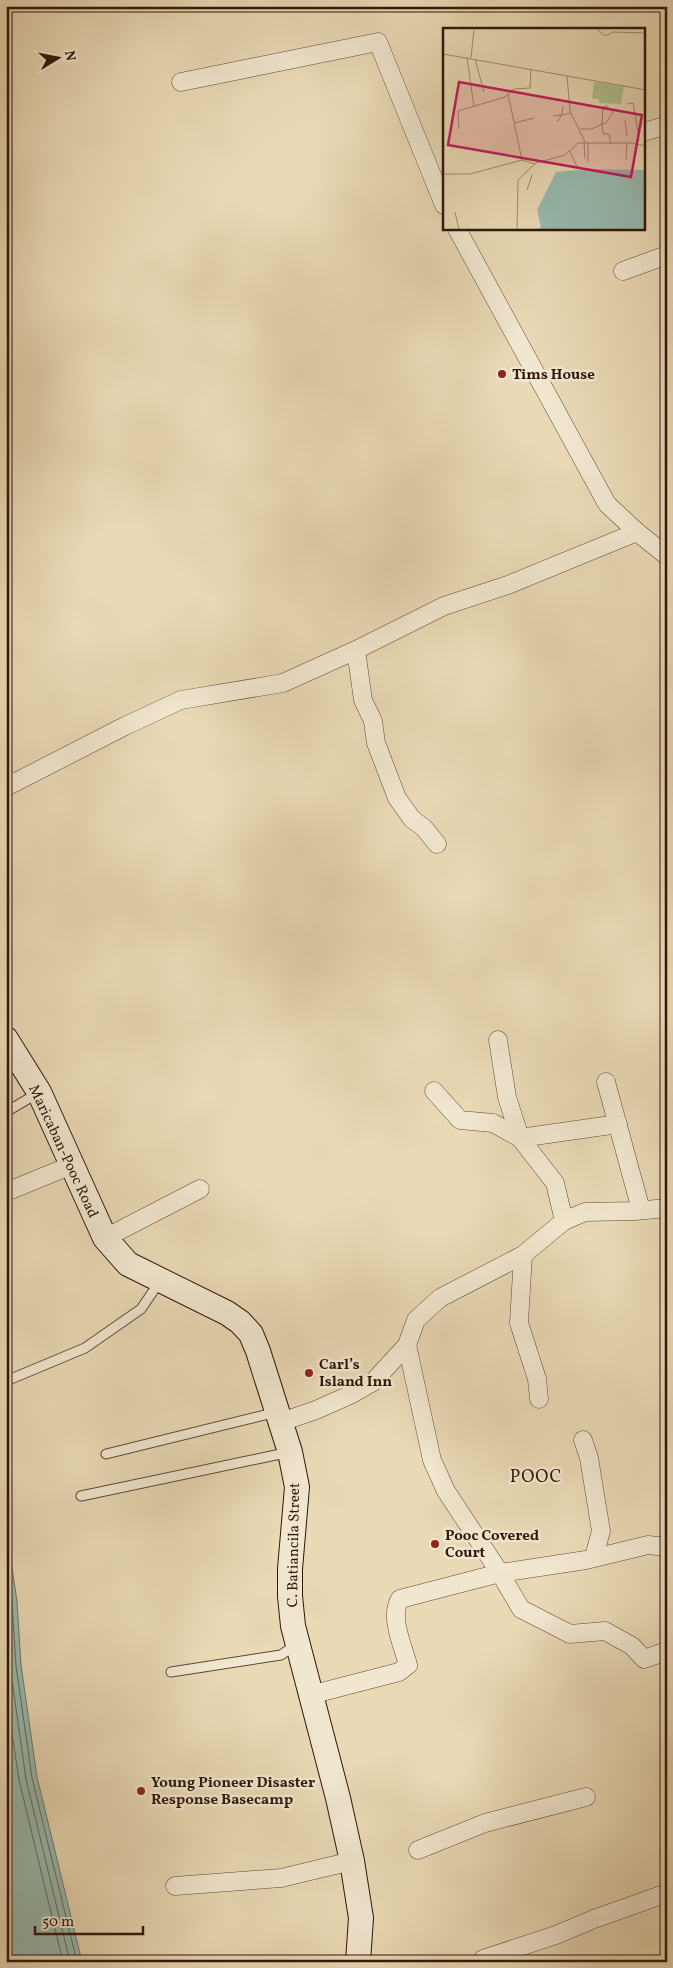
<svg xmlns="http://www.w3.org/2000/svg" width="673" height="1968" viewBox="0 0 673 1968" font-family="Vollkorn,serif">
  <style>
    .water { fill: #97baaf; stroke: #6e796d }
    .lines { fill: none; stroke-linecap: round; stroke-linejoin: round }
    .shore { stroke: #64685c; stroke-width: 1 }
    .lane-casing { stroke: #5e4834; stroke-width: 11 }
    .street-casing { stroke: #5e4834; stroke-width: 19 }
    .secondary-casing { stroke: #301709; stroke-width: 26 }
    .lane { stroke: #f1e6cf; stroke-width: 9 }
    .street { stroke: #f1e6cf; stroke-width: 18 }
    .secondary { stroke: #f1e6cf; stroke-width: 24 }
    .poi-dot { fill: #8f2418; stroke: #f1e6cf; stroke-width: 2 }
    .labels { text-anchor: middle; stroke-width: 5; stroke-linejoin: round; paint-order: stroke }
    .poi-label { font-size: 15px; font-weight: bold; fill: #301709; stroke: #f1e6cf; text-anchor: start }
    .street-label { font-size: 15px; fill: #301709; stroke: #f1e6cf }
    .quarter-label { font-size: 18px; letter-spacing: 1px; fill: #301709; stroke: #f1e6cf }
    .inset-road { fill: none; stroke: #9f8b70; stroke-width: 1 }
    .view { fill: #c2185b; fill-opacity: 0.15; stroke: #c2185b; stroke-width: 2.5 }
    .inset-edge { fill: none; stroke: #301709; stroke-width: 2.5 }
  </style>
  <rect width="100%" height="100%" fill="#e9d9b5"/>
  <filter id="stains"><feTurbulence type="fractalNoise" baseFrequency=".004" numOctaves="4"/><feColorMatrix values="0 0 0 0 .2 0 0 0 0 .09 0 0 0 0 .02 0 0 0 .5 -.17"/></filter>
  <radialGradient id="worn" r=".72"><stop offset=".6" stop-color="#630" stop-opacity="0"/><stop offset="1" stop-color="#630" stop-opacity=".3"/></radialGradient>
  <path class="water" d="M6 1527 17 1601 21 1665 37 1777 82 1962H6Z"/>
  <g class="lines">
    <g class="shore">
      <path d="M6 1561 12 1602 16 1666 32 1778 77 1962"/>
      <path d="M6 1607 10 1666 26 1779 70 1962"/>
      <path d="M6 1693 19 1780 63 1962"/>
    </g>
    <defs>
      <g id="lane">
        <path d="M6 1112 38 1093"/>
        <path d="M6 1381 85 1348 141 1309 160 1281"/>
        <path d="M106 1454 277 1412"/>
        <path d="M81 1496 290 1452"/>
        <path d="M171 1672 281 1655 297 1644"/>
      </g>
      <g id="street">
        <path d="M181 82 378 42 444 205"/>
        <path d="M644 132 667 125"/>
        <path d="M457 229 607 504 637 532 667 556"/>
        <path d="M623 271 667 255"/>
        <path d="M356 650 363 700 373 721 376 743 397 798 412 819 424 828 437 844"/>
        <path d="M6 787 125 726 181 700 283 683 356 650 444 606 508 585 637 532"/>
        <path d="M498 1040 507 1097 520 1138 618 1124"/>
        <path d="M606 1082 641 1210"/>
        <path d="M434 1091 460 1120 493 1123 520 1138 555 1183 564 1221"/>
        <path d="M6 1192 72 1165"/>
        <path d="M105 1238 200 1189"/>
        <path d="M523 1255 519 1323 537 1379 539 1399"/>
        <path d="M407 1345 432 1460 446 1491 500 1573 521 1609 570 1634 605 1631 632 1646 644 1659 667 1651"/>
        <path d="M281 1422 316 1410 352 1394 373 1382 407 1345 416 1320 440 1298 523 1255 564 1221 585 1212 635 1211 667 1208"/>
        <path d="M583 1440 589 1458 601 1531 594 1557"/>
        <path d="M310 1695 399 1672 408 1665C403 1646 389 1617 400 1599L500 1573 586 1560 648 1545 667 1547"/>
        <path d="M418 1850 485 1823 586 1797"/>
        <path d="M175 1886 281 1878 352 1861"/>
        <path d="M483 1959 556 1935 594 1919 667 1893"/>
      </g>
      <path id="secondary" d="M6 1039 39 1092 105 1238 128 1264 227 1313 240 1322 251 1334 258 1351 290 1452 297 1487 290 1569V1596L293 1626 338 1798 352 1861 361 1918 358 1962"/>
    </defs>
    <use href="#lane" class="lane-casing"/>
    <use href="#street" class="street-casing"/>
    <use href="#secondary" class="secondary-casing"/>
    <use href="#lane" class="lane"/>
    <use href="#street" class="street"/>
    <use href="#secondary" class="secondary"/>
  </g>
  <g class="poi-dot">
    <circle cx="502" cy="374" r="5"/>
    <circle cx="309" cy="1373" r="5"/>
    <circle cx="435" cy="1544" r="5"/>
    <circle cx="141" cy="1791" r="5"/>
  </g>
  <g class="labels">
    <g class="poi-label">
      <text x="512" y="379">Tims House</text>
      <text x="319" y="1369">Carl’s<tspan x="319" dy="17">Island Inn</tspan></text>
      <text x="445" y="1540">Pooc Covered<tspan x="445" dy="17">Court</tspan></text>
      <text x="151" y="1787">Young Pioneer Disaster<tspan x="151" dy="17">Response Basecamp</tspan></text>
    </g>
    <g class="street-label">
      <text transform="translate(64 1151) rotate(65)" y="5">Maricaban-Pooc Road</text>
      <text transform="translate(293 1545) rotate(-89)" y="5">C. Batiancila Street</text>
    </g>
    <g class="quarter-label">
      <text x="536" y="1482">POOC</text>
    </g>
  </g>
  <g transform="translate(443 28)">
    <rect width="202" height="202" fill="#e9d9b5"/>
    <path d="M151 54 181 58 178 76 156 75V71H149Z" fill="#b0c092"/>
    <path d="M144 141 202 142V202H93L98 199 94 182 113 144Z" fill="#97baaf"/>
    <path class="inset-road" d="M154 1 162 8 170 4 203 5M0 26 203 62M24 29 31 79M28 30 31 2M32 31 41 64M124 48 127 83 142 114M65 66 79 132M184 76 190 75 195 104M110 88 119 87 120 78M182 92 184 108M114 94 119 87 128 85M71 95 91 90M16 101 15 83 62 69 71 61 87 60 88 41M137 101H148L151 100 159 96 163 95 170 84 164 78 160 79 159 96 160 106H166L168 116M141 114 142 131M145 114V134M127 123 134 139M183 132 184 115M0 146H27L79 132 92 136M84 162 89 147M12 184 16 202M74 202 75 152 93 135 122 127 135 115H189L203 118"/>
    <path class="view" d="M16 54 199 87 188 149 5 117Z"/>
    <rect width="202" height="202" class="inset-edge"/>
  </g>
  <rect width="673" height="1968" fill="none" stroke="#e9d9b5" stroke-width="25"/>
  <rect x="8" y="8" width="658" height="1953" fill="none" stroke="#301709" stroke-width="2.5"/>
  <rect x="12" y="12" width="648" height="1943" fill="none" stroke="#301709"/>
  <g transform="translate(58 58) rotate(80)" stroke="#f1e6cf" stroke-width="4" paint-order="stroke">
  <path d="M0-4L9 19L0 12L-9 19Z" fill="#301709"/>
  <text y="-8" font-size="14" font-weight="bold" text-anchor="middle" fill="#301709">N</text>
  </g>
  <path d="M35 1926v8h108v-8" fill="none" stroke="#301709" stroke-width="2.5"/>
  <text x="42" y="1926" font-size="15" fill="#301709" stroke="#f1e6cf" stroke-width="4" paint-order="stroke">50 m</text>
  <rect width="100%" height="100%" filter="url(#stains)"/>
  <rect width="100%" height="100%" fill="url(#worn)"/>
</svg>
